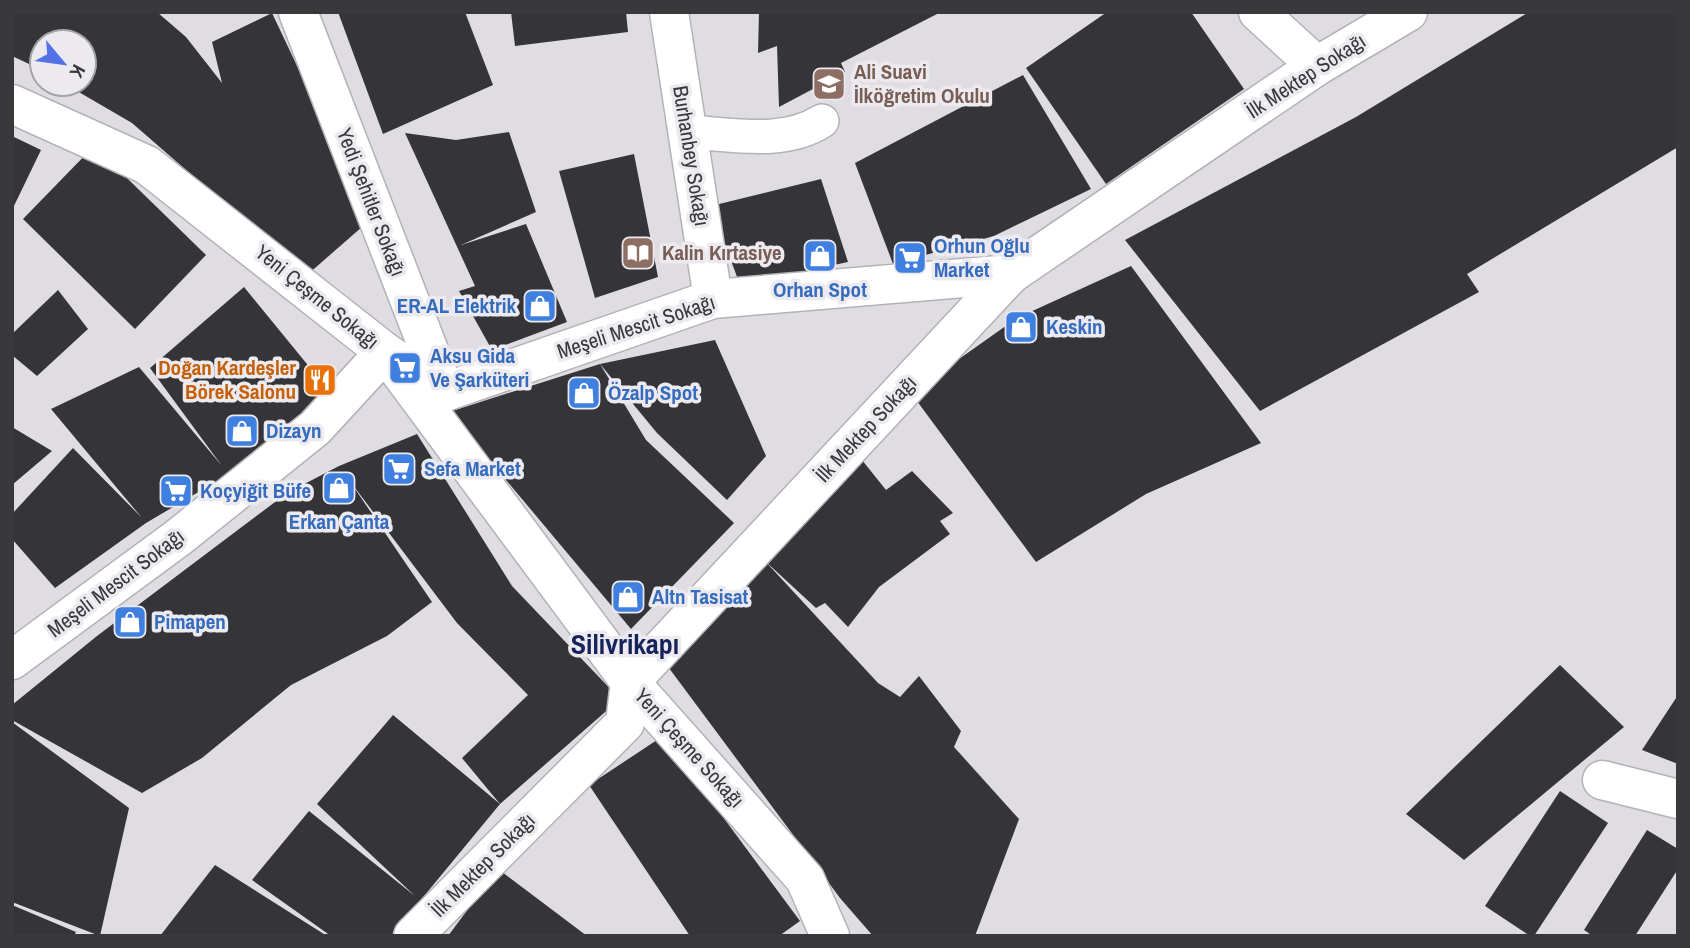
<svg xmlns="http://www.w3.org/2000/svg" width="1690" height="948" viewBox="0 0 1690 948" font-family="'Archivo Narrow',sans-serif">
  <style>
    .building { fill: #353438 }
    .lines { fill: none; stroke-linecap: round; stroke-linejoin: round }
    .lane-casing { stroke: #b3b2b7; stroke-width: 36 }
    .street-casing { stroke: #b3b2b7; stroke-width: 41 }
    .lane { stroke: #fff; stroke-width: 33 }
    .street { stroke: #fff; stroke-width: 38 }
    .labels { text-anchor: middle; stroke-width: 7; stroke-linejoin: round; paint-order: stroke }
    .education-label { font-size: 21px; font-weight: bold; fill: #785e54; stroke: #eceaef; text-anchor: start }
    .street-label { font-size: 21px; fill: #39383a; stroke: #eceaef }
    .shop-label { font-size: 21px; font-weight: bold; fill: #366cbe; stroke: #eceaef; text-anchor: start }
    .food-label { font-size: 21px; font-weight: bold; fill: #c56008; stroke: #eceaef; text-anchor: end }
    .district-label { font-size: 28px; font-weight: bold; fill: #17245b; stroke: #eceaef }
  </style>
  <rect width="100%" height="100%" fill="#dfdde2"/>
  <g class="building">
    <path d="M12 12H157L186 37 222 83 212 42 272 13 370 220 307 275 132 123 65 84H84V42H42V70L12 56Z"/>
    <path d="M338 12H465L493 85 383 134Z"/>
    <path d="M511 12H626L628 32 515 46Z"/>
    <path d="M759 12H941L841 63 845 72 779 107 777 46 758 53Z"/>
    <path d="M1107 12H1191L1244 89 1106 184 1026 68Z"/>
    <path d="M1529 12H1678V147L1467 274 1479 292 1260 411 1125 240 1356 117Z"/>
    <path d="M1023 75 1091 189 994 236 893 264 855 163Z"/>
    <path d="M509 132 536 212 461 245 526 224 567 322 492 350 459 291 475 286 405 133 456 140Z"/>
    <path d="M12 136 41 150 12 210Z"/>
    <path d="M94 146 206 255 135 329 23 219Z"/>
    <path d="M634 154 658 277 595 298 559 171Z"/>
    <path d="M821 179 848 262 740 285 711 206Z"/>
    <path d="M1131 266 1261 443 1146 494 1036 562 911 393 1017 318Z"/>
    <path d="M244 287 329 391 229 474 146 523 55 588 12 539V514L73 448 142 518 51 409 139 367 222 466 150 368Z"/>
    <path d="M58 290 88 329 37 376 12 355V334Z"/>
    <path d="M715 340 766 456 727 500 657 433 600 364Z"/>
    <path d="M600 364 646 440 734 523 631 629 449 412Z"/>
    <path d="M12 427 52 451 12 485Z"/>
    <path d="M417 434 512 586 620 699 500 804 462 758 528 695 457 623 349 480 432 602 387 636 291 685 202 758 142 793 12 720V705L97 636 287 493 339 466Z"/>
    <path d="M858 455 886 490 912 471 953 513 940 521 950 534 879 587 848 627 825 603 816 608 765 561 878 683 900 697 919 676 961 731 954 747 1019 819 975 936H873L840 898 663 660Z"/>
    <path d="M1560 665 1624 727 1464 860 1406 814Z"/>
    <path d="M1678 695V764L1642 750Z"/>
    <path d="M393 715 500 804 391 936H331L252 880 309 811 415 896 317 804Z"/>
    <path d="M12 722 129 808 100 936 12 902Z"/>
    <path d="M663 736 800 921 779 936H690L589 785Z"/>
    <path d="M1560 791 1608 823 1534 936H1530L1485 906Z"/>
    <path d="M1647 830 1678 849V869L1635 936H1593L1584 930Z"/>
    <path d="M215 865 327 936H160Z"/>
    <path d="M498 869 587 936H448Z"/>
    <path d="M12 905 76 932 74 936H12Z"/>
  </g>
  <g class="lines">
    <defs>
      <path id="lane" d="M687 132C731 134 783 146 822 121"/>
      <g id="street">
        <path d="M298 12 445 392"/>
        <path d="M669 12 713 299"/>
        <path d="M1258 12 1317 66"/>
        <path d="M12 104 147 165 385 352 630 682 805 879 830 936"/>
        <path d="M12 660 179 537 315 428 385 352 445 392 713 299 1011 274"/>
        <path d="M1602 780 1678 799"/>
        <path d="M413 936 625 723 630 682 1011 274 1317 66 1408 12"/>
      </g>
    </defs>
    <use href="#lane" class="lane-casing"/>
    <use href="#street" class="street-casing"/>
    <use href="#lane" class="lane"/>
    <use href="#street" class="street"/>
  </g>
  <defs>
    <symbol id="school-square" viewBox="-11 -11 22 22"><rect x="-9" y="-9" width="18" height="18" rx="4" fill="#8d6e63" stroke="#eceaef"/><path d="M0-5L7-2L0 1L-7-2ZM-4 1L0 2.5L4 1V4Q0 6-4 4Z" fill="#fff"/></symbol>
    <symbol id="library-square" viewBox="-11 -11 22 22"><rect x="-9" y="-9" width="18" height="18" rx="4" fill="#8d6e63" stroke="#eceaef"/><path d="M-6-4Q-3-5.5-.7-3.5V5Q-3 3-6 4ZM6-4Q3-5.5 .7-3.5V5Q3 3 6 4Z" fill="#fff"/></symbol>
    <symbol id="shop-square" viewBox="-11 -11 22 22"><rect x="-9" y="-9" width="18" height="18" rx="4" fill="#3f7fe0" stroke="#eceaef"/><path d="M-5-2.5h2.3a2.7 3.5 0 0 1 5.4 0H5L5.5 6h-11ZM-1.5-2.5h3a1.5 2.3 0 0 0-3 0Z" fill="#fff"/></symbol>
    <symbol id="supermarket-square" viewBox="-11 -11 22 22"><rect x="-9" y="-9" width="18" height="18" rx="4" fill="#3f7fe0" stroke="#eceaef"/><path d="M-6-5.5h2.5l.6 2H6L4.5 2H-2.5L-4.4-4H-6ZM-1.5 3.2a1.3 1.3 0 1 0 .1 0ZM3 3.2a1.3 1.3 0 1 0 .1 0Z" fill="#fff"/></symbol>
    <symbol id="restaurant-square" viewBox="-11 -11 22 22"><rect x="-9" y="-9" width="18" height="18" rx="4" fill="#e8710a" stroke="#eceaef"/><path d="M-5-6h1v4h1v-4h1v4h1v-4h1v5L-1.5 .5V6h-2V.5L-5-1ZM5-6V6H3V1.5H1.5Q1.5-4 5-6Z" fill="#fff"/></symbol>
  </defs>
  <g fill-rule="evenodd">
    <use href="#school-square" x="810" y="65" width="38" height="38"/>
    <use href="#library-square" x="619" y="234" width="38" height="38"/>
    <use href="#shop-square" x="801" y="237" width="38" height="38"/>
    <use href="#supermarket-square" x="891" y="239" width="38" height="38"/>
    <use href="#shop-square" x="521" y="287" width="38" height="38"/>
    <use href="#shop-square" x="1002" y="308" width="38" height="38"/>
    <use href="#supermarket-square" x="386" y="349" width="38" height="38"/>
    <use href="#restaurant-square" x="301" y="361" width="38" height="38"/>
    <use href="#shop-square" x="565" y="374" width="38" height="38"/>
    <use href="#shop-square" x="223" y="412" width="38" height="38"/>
    <use href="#supermarket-square" x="380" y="450" width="38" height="38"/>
    <use href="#shop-square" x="320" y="469" width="38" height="38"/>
    <use href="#supermarket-square" x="157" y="472" width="38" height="38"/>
    <use href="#shop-square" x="609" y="578" width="38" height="38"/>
    <use href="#shop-square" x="111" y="603" width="38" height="38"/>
  </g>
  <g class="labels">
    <g class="education-label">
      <text x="854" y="79">Ali Suavi<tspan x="854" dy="24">İlköğretim Okulu</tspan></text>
      <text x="662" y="260">Kalin Kırtasiye</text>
    </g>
    <g class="street-label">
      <text transform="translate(1306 76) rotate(-33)" y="7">İlk Mektep Sokağı</text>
      <text transform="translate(691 156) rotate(81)" y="7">Burhanbey Sokağı</text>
      <text transform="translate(371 202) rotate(69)" y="7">Yedi Şehitler Sokağı</text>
      <text transform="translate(317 297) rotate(39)" y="7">Yeni Çeşme Sokağı</text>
      <text transform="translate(636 327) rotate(-18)" y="7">Meşeli Mescit Sokağı</text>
      <text transform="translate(866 429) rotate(-47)" y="7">İlk Mektep Sokağı</text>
      <text transform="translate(116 583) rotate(-37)" y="7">Meşeli Mescit Sokağı</text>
      <text transform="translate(689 748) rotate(48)" y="7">Yeni Çeşme Sokağı</text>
      <text transform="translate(483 865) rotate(-45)" y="7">İlk Mektep Sokağı</text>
    </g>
    <g class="shop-label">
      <text x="934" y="253">Orhun Oğlu<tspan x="934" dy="24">Market</tspan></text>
      <text x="820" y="297" text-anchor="middle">Orhan Spot</text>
      <text x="516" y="313" text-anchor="end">ER-AL Elektrik</text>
      <text x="1046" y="334">Keskin</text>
      <text x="430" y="363">Aksu Gida<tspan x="430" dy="24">Ve Şarküteri</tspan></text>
      <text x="608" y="400">Özalp Spot</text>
      <text x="266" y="438">Dizayn</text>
      <text x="424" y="476">Sefa Market</text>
      <text x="200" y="498">Koçyiğit Büfe</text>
      <text x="339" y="529" text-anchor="middle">Erkan Çanta</text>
      <text x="652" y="604">Altn Tasisat</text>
      <text x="154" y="629">Pimapen</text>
    </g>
    <g class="food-label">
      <text x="296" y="375">Doğan Kardeşler<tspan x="296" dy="24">Börek Salonu</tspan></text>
    </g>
    <g class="district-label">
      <text x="625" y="654">Silivrikapı</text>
    </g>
  </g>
  <rect width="1690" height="948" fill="none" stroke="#39383a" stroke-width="28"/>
  <g transform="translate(63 63) rotate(119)"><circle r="33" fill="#eceaef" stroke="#a4a3a7" stroke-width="2"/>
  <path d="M0-5L12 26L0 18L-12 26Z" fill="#5372e7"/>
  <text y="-10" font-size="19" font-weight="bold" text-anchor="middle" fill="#39383a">K</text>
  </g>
</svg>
